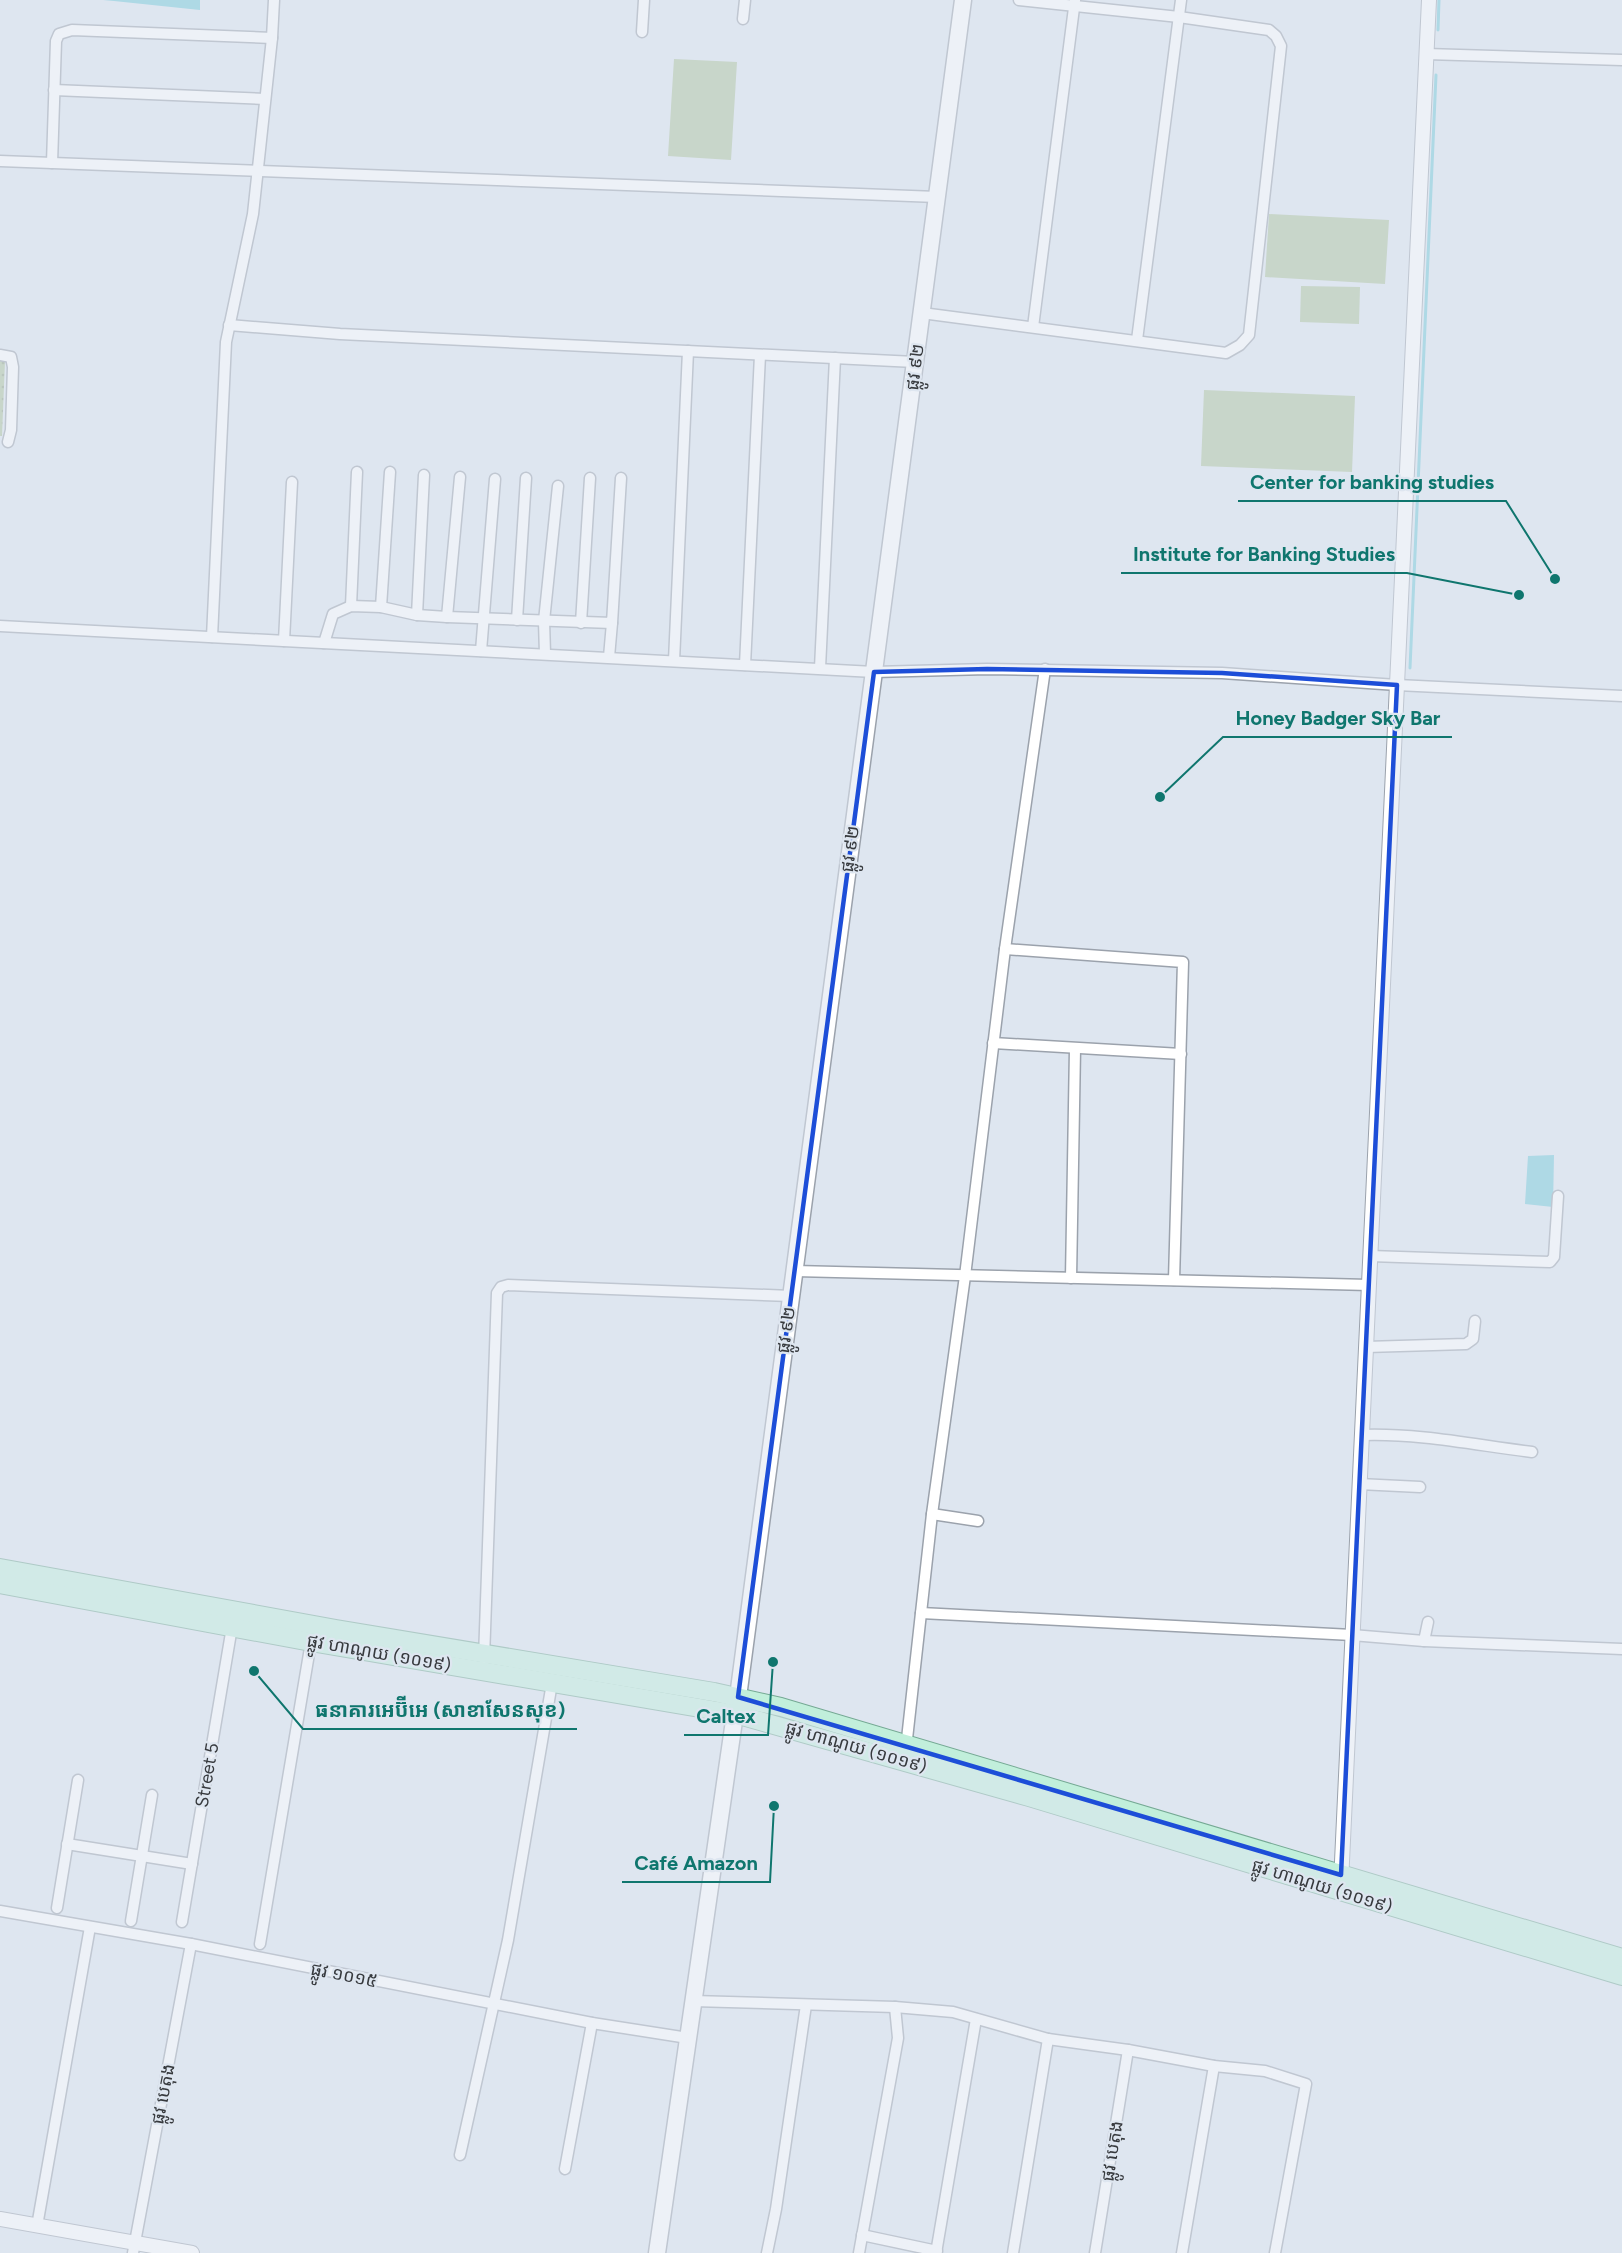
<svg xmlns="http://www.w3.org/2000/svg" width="1622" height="2253" viewBox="0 0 1622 2253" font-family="Figtree,'Noto Sans Khmer',sans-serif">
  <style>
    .park { fill: url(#park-dots) }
    .garden { fill: #adc39b }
    .water { fill: #73c9d8 }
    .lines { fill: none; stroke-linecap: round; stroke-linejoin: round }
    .stream { stroke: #73c9d8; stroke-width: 3 }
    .minor-casing { stroke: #9ba2ac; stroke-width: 13 }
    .tertiary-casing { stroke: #9ba2ac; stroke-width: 16 }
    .secondary-casing { stroke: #9ba2ac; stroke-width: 19 }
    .primary-casing { stroke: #75a994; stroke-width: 20 }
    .minor { stroke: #fff; stroke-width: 10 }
    .tertiary { stroke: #fff; stroke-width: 14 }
    .secondary { stroke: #fff; stroke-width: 16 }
    .primary { stroke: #c1efdb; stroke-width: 18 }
    .marked { fill: none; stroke: #1d4ed8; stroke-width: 4.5; stroke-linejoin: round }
    .labels { text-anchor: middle; stroke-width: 4.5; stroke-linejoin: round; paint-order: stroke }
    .street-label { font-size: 18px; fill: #373a3e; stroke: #dee6f0 }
    .leader { fill: none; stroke: #0f766e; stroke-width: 2 }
    .callout-dot { fill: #0f766e; stroke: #dee6f0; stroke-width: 2 }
    .callout-label { font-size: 20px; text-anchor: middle; font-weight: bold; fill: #0f766e; stroke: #dee6f0; stroke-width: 4.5; stroke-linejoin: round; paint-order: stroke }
  </style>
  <defs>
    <pattern id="park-dots" width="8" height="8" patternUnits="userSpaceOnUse" patternTransform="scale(1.5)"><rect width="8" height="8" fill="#adc39b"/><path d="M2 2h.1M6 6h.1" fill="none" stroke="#8e9f80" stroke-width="1.8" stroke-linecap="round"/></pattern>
  </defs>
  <rect width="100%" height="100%" fill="#dee6f0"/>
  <path class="park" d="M0 360 5 361 2 436H0Z"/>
  <g class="garden">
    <path d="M674 59 737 62 731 160 668 156Z"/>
    <path d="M1269 214 1389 220 1385 284 1265 277Z"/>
    <path d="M1301 286 1360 287 1359 324 1300 322Z"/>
    <path d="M1204 390 1355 396 1352 472 1201 466Z"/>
  </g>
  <g class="water">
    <path d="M103 0H200V10L114 1Z"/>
    <path d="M1554 1155 1553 1207 1525 1204 1528 1156Z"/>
  </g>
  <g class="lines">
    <g class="stream">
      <path d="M1438 30 1439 0"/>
      <path d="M1410 668 1436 75"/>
    </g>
    <defs>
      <g id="minor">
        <path d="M743 19 745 0"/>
        <path d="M642 32 644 0"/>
        <path d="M1426 54 1622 60"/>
        <path d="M54 90 265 99"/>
        <path d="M0 161 937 197"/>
        <path d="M52 163 56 41 59 34 72 30 272 38"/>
        <path d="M922 313 1226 353 1240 345 1249 335 1281 46 1276 36 1269 30 1179 17 1019 0"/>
        <path d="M229 325 340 334 915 362"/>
        <path d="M1033 327 1075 0"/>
        <path d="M1137 340 1181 0"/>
        <path d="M0 355 11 357 13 367 11 430 8 442"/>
        <path d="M351 606 357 472"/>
        <path d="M381 607 390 472"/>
        <path d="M417 615 424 475"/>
        <path d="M447 617 460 477"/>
        <path d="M517 620 526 478"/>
        <path d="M581 623 590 478"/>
        <path d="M0 626 874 672 987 669 1222 673 1397 685 1622 696"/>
        <path d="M212 637 226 342 253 214 272 38 274 0"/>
        <path d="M284 641 292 482"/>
        <path d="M324 643 333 614 351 606 381 607 417 615 447 617 612 623 621 478"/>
        <path d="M481 651 495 479"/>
        <path d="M545 654 544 621 558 486"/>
        <path d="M609 657 612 623"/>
        <path d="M674 661 688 351"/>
        <path d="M745 665 760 355"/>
        <path d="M820 668 835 358"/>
        <path d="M1005 949 1183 962 1174 1280"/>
        <path d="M993 1043 1181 1054"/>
        <path d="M1370 1256 1550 1262 1554 1257 1558 1196"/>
        <path d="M795 1271 1369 1285"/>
        <path d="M1071 1278 1075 1049"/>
        <path d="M1366 1347 1466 1344 1473 1339 1475 1321"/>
        <path d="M1362 1435C1419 1433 1475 1445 1532 1452"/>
        <path d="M1359 1484 1420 1487"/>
        <path d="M932 1514 978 1521"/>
        <path d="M921 1613 1352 1635 1424 1641 1622 1649"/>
        <path d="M1424 1641 1428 1622"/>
        <path d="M484 1658 497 1293 501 1287 508 1285 791 1296"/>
        <path d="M906 1748 932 1514 965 1276 1005 949 1045 669"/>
        <path d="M67 1844 192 1864"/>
        <path d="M57 1908 78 1780"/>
        <path d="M0 1911 191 1944 592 2023 688 2038"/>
        <path d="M131 1921 152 1795"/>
        <path d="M182 1922 232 1627"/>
        <path d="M260 1944 311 1642"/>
        <path d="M693 2001 895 2007 953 2012 1048 2039 1128 2050 1214 2066 1265 2071 1306 2084 1275 2253"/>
        <path d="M460 2155 508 1940 552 1683"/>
        <path d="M565 2169 592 2023"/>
        <path d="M37 2226 90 1927"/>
        <path d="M862 2235 937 2251"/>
        <path d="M133 2253 191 1944"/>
        <path d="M767 2253 776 2209 806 2005"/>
        <path d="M859 2253 898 2038 895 2007"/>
        <path d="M936 2253 976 2019"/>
        <path d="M1013 2253 1048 2039"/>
        <path d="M1095 2253 1128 2050"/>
        <path d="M1182 2253 1214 2066"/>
      </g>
      <g id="tertiary">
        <path d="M1341 1883 1429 0"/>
        <path d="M0 2219 192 2253"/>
      </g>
      <g id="secondary">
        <path d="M738 1697 963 0"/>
        <path d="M657 2253 735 1714"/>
      </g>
      <g id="primary">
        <path d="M0 1568 336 1629 714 1692 781 1707 1622 1958"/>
        <path d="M0 1584 311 1642 735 1714 1029 1797 1622 1976"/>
      </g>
    </defs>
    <use href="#minor" class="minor-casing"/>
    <use href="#tertiary" class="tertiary-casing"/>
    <use href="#secondary" class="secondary-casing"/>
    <use href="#primary" class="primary-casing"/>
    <use href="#minor" class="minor"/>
    <use href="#tertiary" class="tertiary"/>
    <use href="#secondary" class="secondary"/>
    <use href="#primary" class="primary"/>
  </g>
  <path d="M0 0H1622V2253H0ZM987 669 1222 673 1397 685 1341 1875 738 1697 874 672Z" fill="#dee6f0" fill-opacity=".55" fill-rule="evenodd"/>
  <path class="marked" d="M987 669 1222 673 1397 685 1341 1875 738 1697 874 672Z"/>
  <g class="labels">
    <g class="street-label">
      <text transform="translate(915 367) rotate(-83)" y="6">ផ្លូវ ៩២</text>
      <text transform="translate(850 849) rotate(-82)" y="6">ផ្លូវ ៩២</text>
      <text transform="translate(786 1330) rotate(-82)" y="6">ផ្លូវ ៩២</text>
      <text transform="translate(379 1653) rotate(10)" y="6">ផ្លូវ ហាណូយ (១០១៩)</text>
      <text transform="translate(856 1747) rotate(16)" y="6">ផ្លូវ ហាណូយ (១០១៩)</text>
      <text transform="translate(207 1775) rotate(-80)" y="6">Street 5</text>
      <text transform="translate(1322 1886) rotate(17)" y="6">ផ្លូវ ហាណូយ (១០១៩)</text>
      <text transform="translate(344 1975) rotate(11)" y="6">ផ្លូវ ១០១៥</text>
      <text transform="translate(163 2094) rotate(-79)" y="6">ផ្លូវ បេតុង</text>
      <text transform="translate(1112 2151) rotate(-81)" y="6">ផ្លូវ បេតុង</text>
    </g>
  </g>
  <path class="leader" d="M1555 579L1506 501H1238M1519 595L1407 573H1121M1160 797L1223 737H1452M254 1671L303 1729H577M773 1662L768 1735H684M774 1806L770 1882H622"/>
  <g class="callout-dot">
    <circle cx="1555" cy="579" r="6"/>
    <circle cx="1519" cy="595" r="6"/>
    <circle cx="1160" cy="797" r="6"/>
    <circle cx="254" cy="1671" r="6"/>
    <circle cx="773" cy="1662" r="6"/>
    <circle cx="774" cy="1806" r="6"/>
  </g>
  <g class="callout-label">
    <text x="1372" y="489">Center for banking studies</text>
    <text x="1264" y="561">Institute for Banking Studies</text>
    <text x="1338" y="725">Honey Badger Sky Bar</text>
    <text x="440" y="1717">ធនាគារអេប៊ីអេ (សាខាសែនសុខ)</text>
    <text x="726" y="1723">Caltex</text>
    <text x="696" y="1870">Café Amazon</text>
  </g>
</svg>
